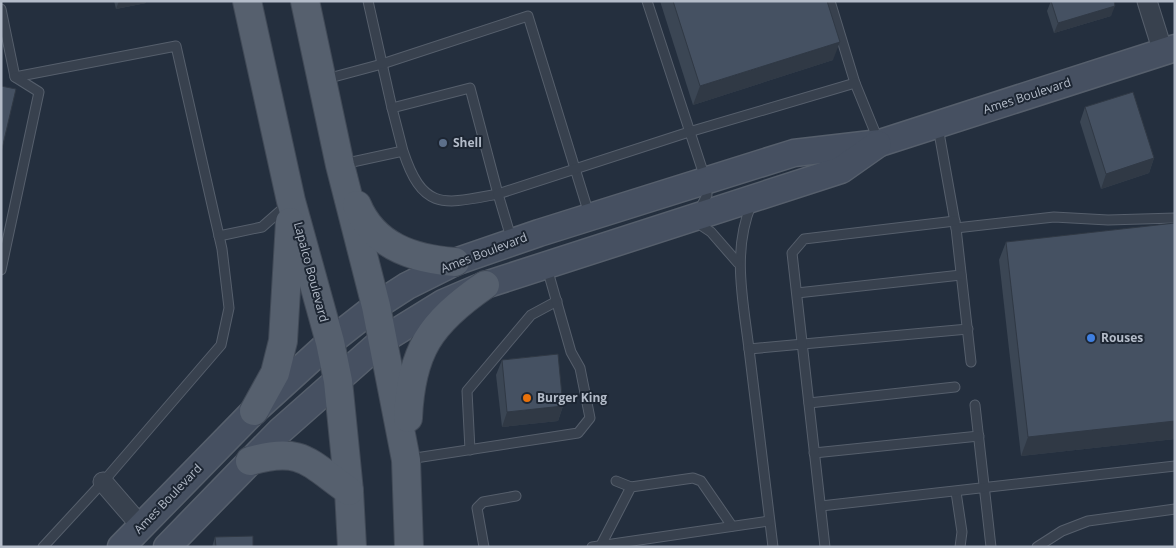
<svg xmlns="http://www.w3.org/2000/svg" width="1176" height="548" viewBox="0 0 1176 548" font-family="'Open Sans',sans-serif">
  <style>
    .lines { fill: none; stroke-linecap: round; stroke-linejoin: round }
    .lane-casing { stroke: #565f6c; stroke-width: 11 }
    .street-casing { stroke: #565f6c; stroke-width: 21 }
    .secondary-casing { stroke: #565f6c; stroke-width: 29 }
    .primary-casing { stroke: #414a57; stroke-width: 30 }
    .lane { stroke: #38414e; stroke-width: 9 }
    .street { stroke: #38414e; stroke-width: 19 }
    .secondary { stroke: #465061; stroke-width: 26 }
    .primary { stroke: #56606e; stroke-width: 28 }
    .wall { fill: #3b4654 }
    .shaded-wall { fill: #303945 }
    .building { fill: #455162; stroke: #303945 }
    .service-dot { fill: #5c6f8a; stroke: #1d2633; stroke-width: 2 }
    .shop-dot { fill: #3f7fe0; stroke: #1d2633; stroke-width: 2 }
    .food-dot { fill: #e8710a; stroke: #1d2633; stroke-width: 2 }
    .labels { text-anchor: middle; stroke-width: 4; stroke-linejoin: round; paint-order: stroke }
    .street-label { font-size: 12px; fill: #b4bcc9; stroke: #1d2633 }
    .poi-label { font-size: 12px; font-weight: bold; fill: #b4bcc9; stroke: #1d2633; text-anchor: start }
  </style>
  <rect width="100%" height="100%" fill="#242f3e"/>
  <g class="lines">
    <defs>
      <g id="lane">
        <path d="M368 1 392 108"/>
        <path d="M647 1 706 181 707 195 700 209"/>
        <path d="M830 1 855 83"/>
        <path d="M1 9 15 77 176 46 222 249 229 308 221 345 103 482 43 547"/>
        <path d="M326 79 382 64 528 16 589 214"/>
        <path d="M938 127 956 228 1054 217 1108 220 1175 218"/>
        <path d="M343 164 403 151C423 212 444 204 498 194L470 88 392 108 403 151"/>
        <path d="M751 205C732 252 743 300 749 349L968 329"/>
        <path d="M696 222 711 232 738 263"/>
        <path d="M956 228 971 362"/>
        <path d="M219 236 262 227 287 205"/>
        <path d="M512 241 498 194 689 132 855 83 879 142"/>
        <path d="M1 270 39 92 15 77"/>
        <path d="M797 293 961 275"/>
        <path d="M749 349 773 547"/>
        <path d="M809 403 955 387"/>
        <path d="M975 405 991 547"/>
        <path d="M470 450 467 391 531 315 557 301"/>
        <path d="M814 453 979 436"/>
        <path d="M409 459 578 433 590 418 580 368 571 352 547 268"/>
        <path d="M616 481 631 487"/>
        <path d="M956 492 962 532 960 547"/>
        <path d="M821 506 1175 466"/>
        <path d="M601 545 631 487 693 478 701 481 732 526"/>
        <path d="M484 547 477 508 483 502 516 496"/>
        <path d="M592 547 769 521"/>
        <path d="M825 547 792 253 804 239 955 221"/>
        <path d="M1037 547 1062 531 1088 521 1175 509"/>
      </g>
      <g id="street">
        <path d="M1147 1 1163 52"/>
        <path d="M103 482 141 526"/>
      </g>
      <g id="secondary">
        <path d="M121 547 254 411 330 342 376 306 407 286 455 262 539 233 794 153 880 143 1175 48"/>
        <path d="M167 547 280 431 383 340 443 303 485 285 841 170 878 144"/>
      </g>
      <g id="primary">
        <path d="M247 1 291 201 330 342 338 381 349 491 352 547"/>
        <path d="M305 1 340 165 376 306 406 460 409 547"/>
        <path d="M357 205C374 246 413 259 455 262"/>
        <path d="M254 411 275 373 283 341 290 222"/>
        <path d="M408 418C411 351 430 323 485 285"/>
        <path d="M250 461C302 446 309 463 349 491"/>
      </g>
    </defs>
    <use href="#lane" class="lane-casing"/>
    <use href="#street" class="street-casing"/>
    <use href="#secondary" class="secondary-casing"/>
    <use href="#primary" class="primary-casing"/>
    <use href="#lane" class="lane"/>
    <use href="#street" class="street"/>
    <use href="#secondary" class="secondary"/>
    <use href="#primary" class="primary"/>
  </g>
  <g class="wall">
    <path d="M114 1H146V3L116 9Z"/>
    <path d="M660 1H827L833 60 693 105Z"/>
    <path d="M1051 1H1114L1111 16 1054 33 1047 11Z"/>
    <path d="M1085 107 1154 158 1149 173 1101 189 1080 122Z"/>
    <path d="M1175 223V439L1021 456 999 260 1006 242Z"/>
    <path d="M502 360 563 406 558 421 502 427 496 375Z"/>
    <path d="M215 537 253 547H212Z"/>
  </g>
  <g class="shaded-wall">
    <path d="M119 1H146V3L116 9Z"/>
    <path d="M1115 6 1111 16 1054 33 1058 23Z"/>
    <path d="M840 42 833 60 693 105 700 86Z"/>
    <path d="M1154 158 1149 173 1101 189 1106 174Z"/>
    <path d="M563 406 558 421 502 427 507 412Z"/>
    <path d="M1175 421V439L1021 456 1028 437Z"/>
  </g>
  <g class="building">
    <path d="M673 1H827L840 42 700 86Z"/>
    <path d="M1051 1H1114L1115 6 1058 23Z"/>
    <path d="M1 86 16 89 1 153Z"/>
    <path d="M1133 92 1154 158 1106 174 1085 107Z"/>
    <path d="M1175 223V421L1028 437 1006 242Z"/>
    <path d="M558 354 563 406 507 412 502 360Z"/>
    <path d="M253 536V547H216L215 537Z"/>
  </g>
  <circle class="service-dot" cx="443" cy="143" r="5"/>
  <circle class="shop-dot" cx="1091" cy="338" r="5"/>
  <circle class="food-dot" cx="527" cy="398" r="5"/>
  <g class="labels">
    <g class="street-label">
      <text transform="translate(1027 96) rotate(-18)" y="4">Ames Boulevard</text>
      <text transform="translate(484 253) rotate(-21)" y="4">Ames Boulevard</text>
      <text transform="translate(311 272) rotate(75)" y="4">Lapalco Boulevard</text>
      <text transform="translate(168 499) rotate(-46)" y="4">Ames Boulevard</text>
    </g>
    <g class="poi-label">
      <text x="453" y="147">Shell</text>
      <text x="1101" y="342">Rouses</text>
      <text x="537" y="402">Burger King</text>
    </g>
  </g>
  <rect width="1176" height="548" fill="none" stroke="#b4bcc9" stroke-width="5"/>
</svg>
